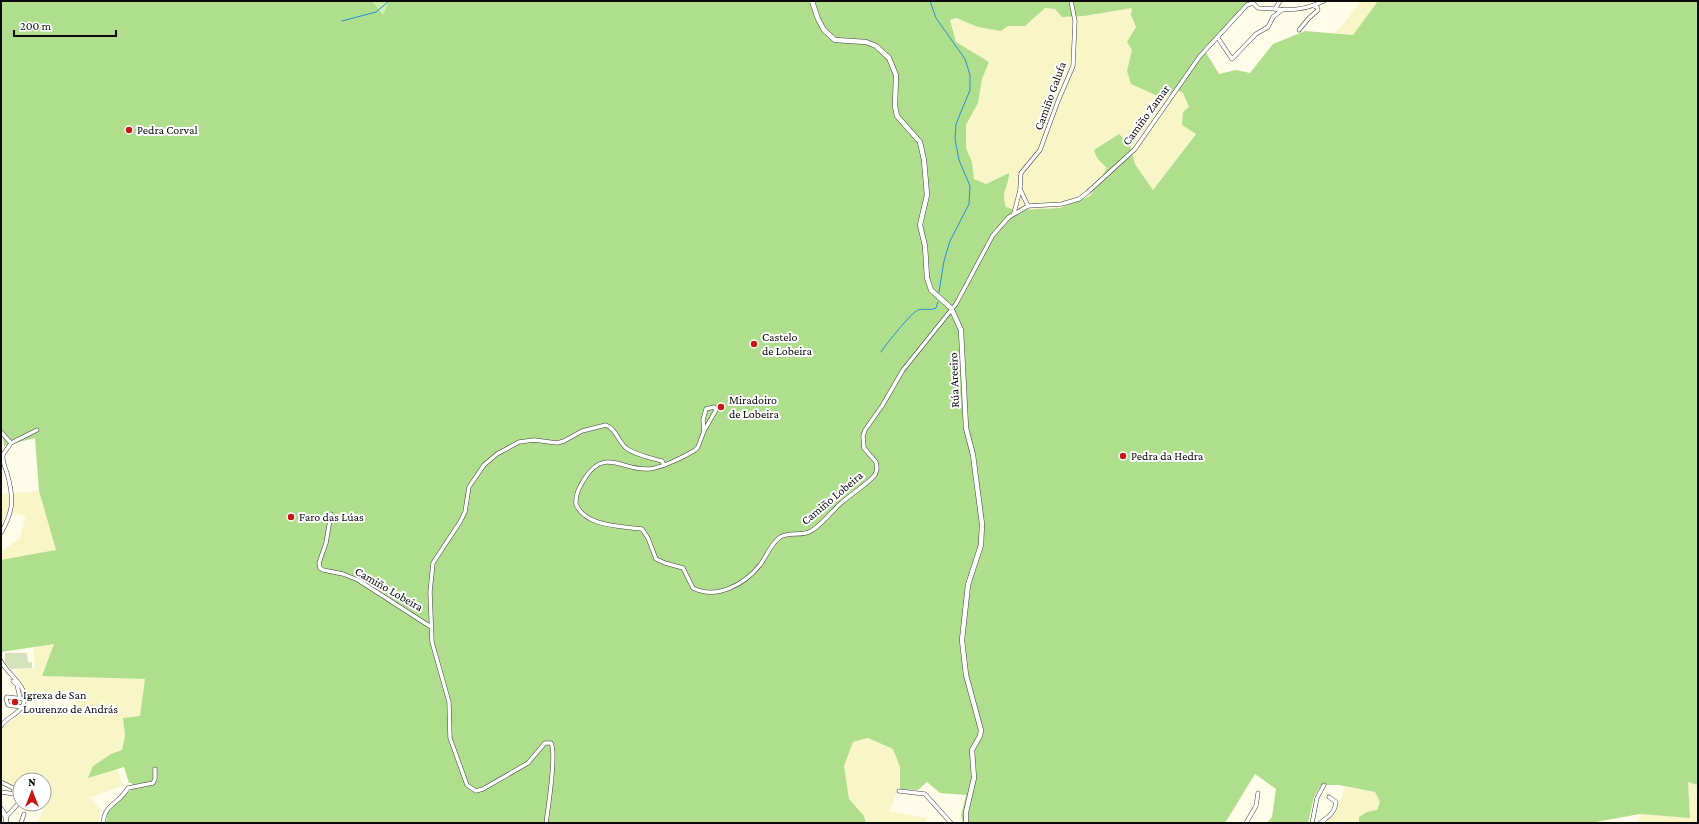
<svg xmlns="http://www.w3.org/2000/svg" width="1699" height="824" viewBox="0 0 1699 824" font-family="'Crimson Pro',serif">
  <style>
    .farmland { fill: #f8f5c7 }
    .green { fill: #cdedb0 }
    .forest { fill: #afdf8d; fill-rule: evenodd }
    .cemetery { fill: #d4e3b9 }
    .lines { fill: none; stroke-linecap: round; stroke-linejoin: round }
    .stream { stroke: #288dda; stroke-width: 1 }
    .minor-casing { stroke: #3e3e3e; stroke-width: 4.5 }
    .tertiary-casing { stroke: #3e3e3e; stroke-width: 5.5 }
    .minor { stroke: #fff; stroke-width: 3.5 }
    .tertiary { stroke: #fff; stroke-width: 4.5 }
    .poi-dot { fill: #c81718; stroke: #fff; stroke-width: 1.5 }
    .labels { text-anchor: middle; stroke-width: 4; stroke-linejoin: round; paint-order: stroke }
    .street-label { font-size: 12px; fill: #0b0b0b; stroke: #fff }
    .poi-label { font-size: 12px; fill: #0b0b0b; stroke: #fff; text-anchor: start }
  </style>
  <rect width="100%" height="100%" fill="#fffcea"/>
  <g class="farmland">
    <path d="M1361 1H1378L1353 35 1333 33 1343 25Z"/>
    <path d="M1136 7 1177 90 1183 93 1189 107 1193 133 1195 134 1153 190 1135 164 1107 168 1090 196 1060 208 1016 210 1006 207 1002 196 1009 180 1008 173 986 184 974 179 972 162 966 148V125L978 103 982 79 989 62 956 42 950 20 956 18 978 27 1025 26 1045 8 1055 9 1063 17 1084 16Z"/>
    <path d="M39 491 56 550 1 563V548L4 550 20 538 26 516 7 512 1 524V494Z"/>
    <path d="M54 644 43 676 145 679 151 714 123 718 125 736 122 750 111 754 89 778 117 768 123 785 89 798 100 808 99 823H37L50 794 44 785V780H41L36 774 32 780H20V791H18L16 787 1 779V729L22 713 73 709 74 698H30L16 673 17 670 35 668 33 647Z"/>
    <path d="M868 738 893 749 900 767V789L897 791 890 811 926 818 927 823H866L864 816 849 799 844 766 853 742Z"/>
    <path d="M1688 782 1698 785V823H1638L1640 814 1690 818Z"/>
    <path d="M1345 787 1375 792 1380 802 1377 810 1367 812 1359 817V823H1324L1335 815Z"/>
  </g>
  <path class="green" d="M370 1H393L385 19Z"/>
  <path class="forest" d="M1 1H372L383 15 389 1H1253V3L1227 27 1205 51 1219 74 1236 70 1250 73 1273 44 1305 31 1353 35 1378 1H1698V785L1688 782 1690 818 1640 814 1590 823H1359V817L1367 812 1377 810 1380 802 1375 792 1339 785H1321L1314 797 1308 823H1267L1272 817 1276 789 1255 774 1225 823H963L961 816 966 795 940 793 927 782 918 790 900 789V767L893 749 868 738 853 742 844 766 849 799 864 816 866 823H106L108 811 132 789V783H129L124 767 88 778 93 766 111 754 122 750 125 736 123 718 140 716 145 679 42 676 54 644 1 652V560L56 550 39 491 35 438 4 446 1 427ZM1045 8 1055 9 1062 17 1084 16 1132 8 1131 15 1136 27 1127 42 1132 50 1127 71 1131 84 1162 98 1177 90 1183 93 1189 107 1183 112 1182 125 1196 134 1153 190 1135 164 1130 146 1119 134 1094 150 1097 158 1107 168 1090 196 1060 208 1016 210 1006 207C1000 190 1009 188 1009 173L986 184 974 179 972 162 966 148V125L978 103 982 79 989 62 956 42 950 20 956 18 978 27 1001 31 1008 26H1025Z"/>
  <path class="cemetery" d="M27 653 28 662H32V668L11 669 5 663V653Z"/>
  <g class="lines">
    <g class="stream">
      <path d="M930 1 936 18 965 59 970 75V90L956 124 955 139 959 160 970 186 969 204 950 241 944 261 939 292"/>
      <path d="M342 21 376 12 389 1"/>
      <path d="M881 352C886 344 912 312 918 310 924 308 930 311 936 308L938 302"/>
    </g>
    <defs>
      <g id="minor">
        <path d="M1275 9C1292 11 1308 9 1324 1"/>
        <path d="M1299 30 1309 18 1318 10 1317 7 1314 6"/>
        <path d="M1218 38 1232 59 1256 34 1268 27 1273 17 1282 10"/>
        <path d="M1028 206 1020 189 1021 173 1040 150 1058 101 1073 66 1075 21 1071 1"/>
        <path d="M1014 213 1020 190"/>
        <path d="M704 431 703 420 706 409 714 407 716 410 704 431 698 447 695 450C684 457 661 468 649 469 622 471 605 447 585 478 580 486 575 494 576 504 585 527 621 526 642 529L648 538 656 559 665 563 683 568 693 588C717 600 745 584 760 565 766 557 771 544 779 538 788 531 801 537 811 531 822 525 831 512 840 504 851 494 865 486 875 475L877 469 876 462 864 448 863 436 865 430 882 406 903 370 956 304 993 235 1009 217 1028 206 1062 204 1079 199 1088 192 1135 149 1200 56 1247 5 1253 3 1258 8 1275 9 1280 1"/>
        <path d="M1 432 11 443"/>
        <path d="M2 456 11 443 37 430"/>
        <path d="M331 514 326 543 319 563 320 568 323 570 343 574 358 580 431 627"/>
        <path d="M1 533C14 510 14 498 7 473 5 467 2 461 3 455"/>
        <path d="M1 661C7 675 33 688 22 707 17 715 6 718 1 726"/>
        <path d="M13 681 17 685 20 698"/>
        <path d="M22 707 8 705 6 699 7 697 24 699"/>
        <path d="M34 780 35 776"/>
        <path d="M1 782 13 788 15 794 20 795"/>
        <path d="M899 791 925 794 951 823"/>
        <path d="M1 792 15 794"/>
        <path d="M44 795 49 794"/>
        <path d="M6 817 18 804 20 796"/>
        <path d="M21 823 24 814"/>
        <path d="M103 823C105 803 118 805 128 788L153 783 155 779V769"/>
        <path d="M546 823C548 808 557 754 551 743H545L528 763 483 789 476 791 467 785 450 738 449 702 432 642 430 592 433 563 460 522 465 512 469 487 484 465 497 454 519 442 534 440 557 443 564 441 582 431 606 425C616 429 618 441 626 448 635 455 651 458 662 461L664 465"/>
        <path d="M1246 823 1256 806 1258 793"/>
        <path d="M1312 823 1317 798 1324 785"/>
        <path d="M1320 823C1328 817 1335 813 1336 802L1329 797"/>
      </g>
      <g id="tertiary">
        <path d="M812 1 818 19 824 30 835 40 866 42 876 46 889 58 896 75 895 106 897 116 920 142 924 160 927 195 920 225 925 246 927 278 931 290 951 308 961 330 966 428 973 455 982 524 981 545 968 585 962 640 966 675 981 730 980 736 972 750 974 778 966 812V823"/>
        <path d="M1 809 6 817V823"/>
      </g>
    </defs>
    <use href="#minor" class="minor-casing"/>
    <use href="#tertiary" class="tertiary-casing"/>
    <use href="#minor" class="minor"/>
    <use href="#tertiary" class="tertiary"/>
  </g>
  <g class="poi-dot">
    <circle cx="129" cy="130" r="4"/>
    <circle cx="754" cy="344" r="4"/>
    <circle cx="721" cy="407" r="4"/>
    <circle cx="1123" cy="456" r="4"/>
    <circle cx="291" cy="517" r="4"/>
    <circle cx="15" cy="702" r="4"/>
  </g>
  <g class="labels">
    <g class="street-label">
      <text transform="translate(1050 96) rotate(-70)" y="4">Camiño Galufa</text>
      <text transform="translate(1146 115) rotate(-54)" y="4">Camiño Zamar</text>
      <text transform="translate(954 380) rotate(-92)" y="4">Rúa Areeiro</text>
      <text transform="translate(832 498) rotate(-40)" y="4">Camiño Lobeira</text>
      <text transform="translate(389 589) rotate(30)" y="4">Camiño Lobeira</text>
    </g>
    <g class="poi-label">
      <text x="137" y="134">Pedra Corval</text>
      <text x="762" y="341">Castelo<tspan x="762" dy="14">de Lobeira</tspan></text>
      <text x="729" y="404">Miradoiro<tspan x="729" dy="14">de Lobeira</tspan></text>
      <text x="1131" y="460">Pedra da Hedra</text>
      <text x="299" y="521">Faro das Lúas</text>
      <text x="23" y="699">Igrexa de San<tspan x="23" dy="14">Lourenzo de András</tspan></text>
    </g>
  </g>
  <rect width="1699" height="824" fill="none" stroke="#0b0b0b" stroke-width="4"/>
  <g transform="translate(32 792)"><circle r="19" fill="#ffffff" stroke="#9d9d9d"/>
  <path d="M0-3L7 15L0 10L-7 15Z" fill="#c81718"/>
  <text y="-6" font-size="11" font-weight="bold" text-anchor="middle" fill="#0b0b0b">N</text>
  </g>
  <path d="M14 30v6h102v-6" fill="none" stroke="#0b0b0b" stroke-width="2"/>
  <text x="20" y="30" font-size="12" fill="#0b0b0b" stroke="#ffffff" stroke-width="3" paint-order="stroke">200 m</text>
</svg>
